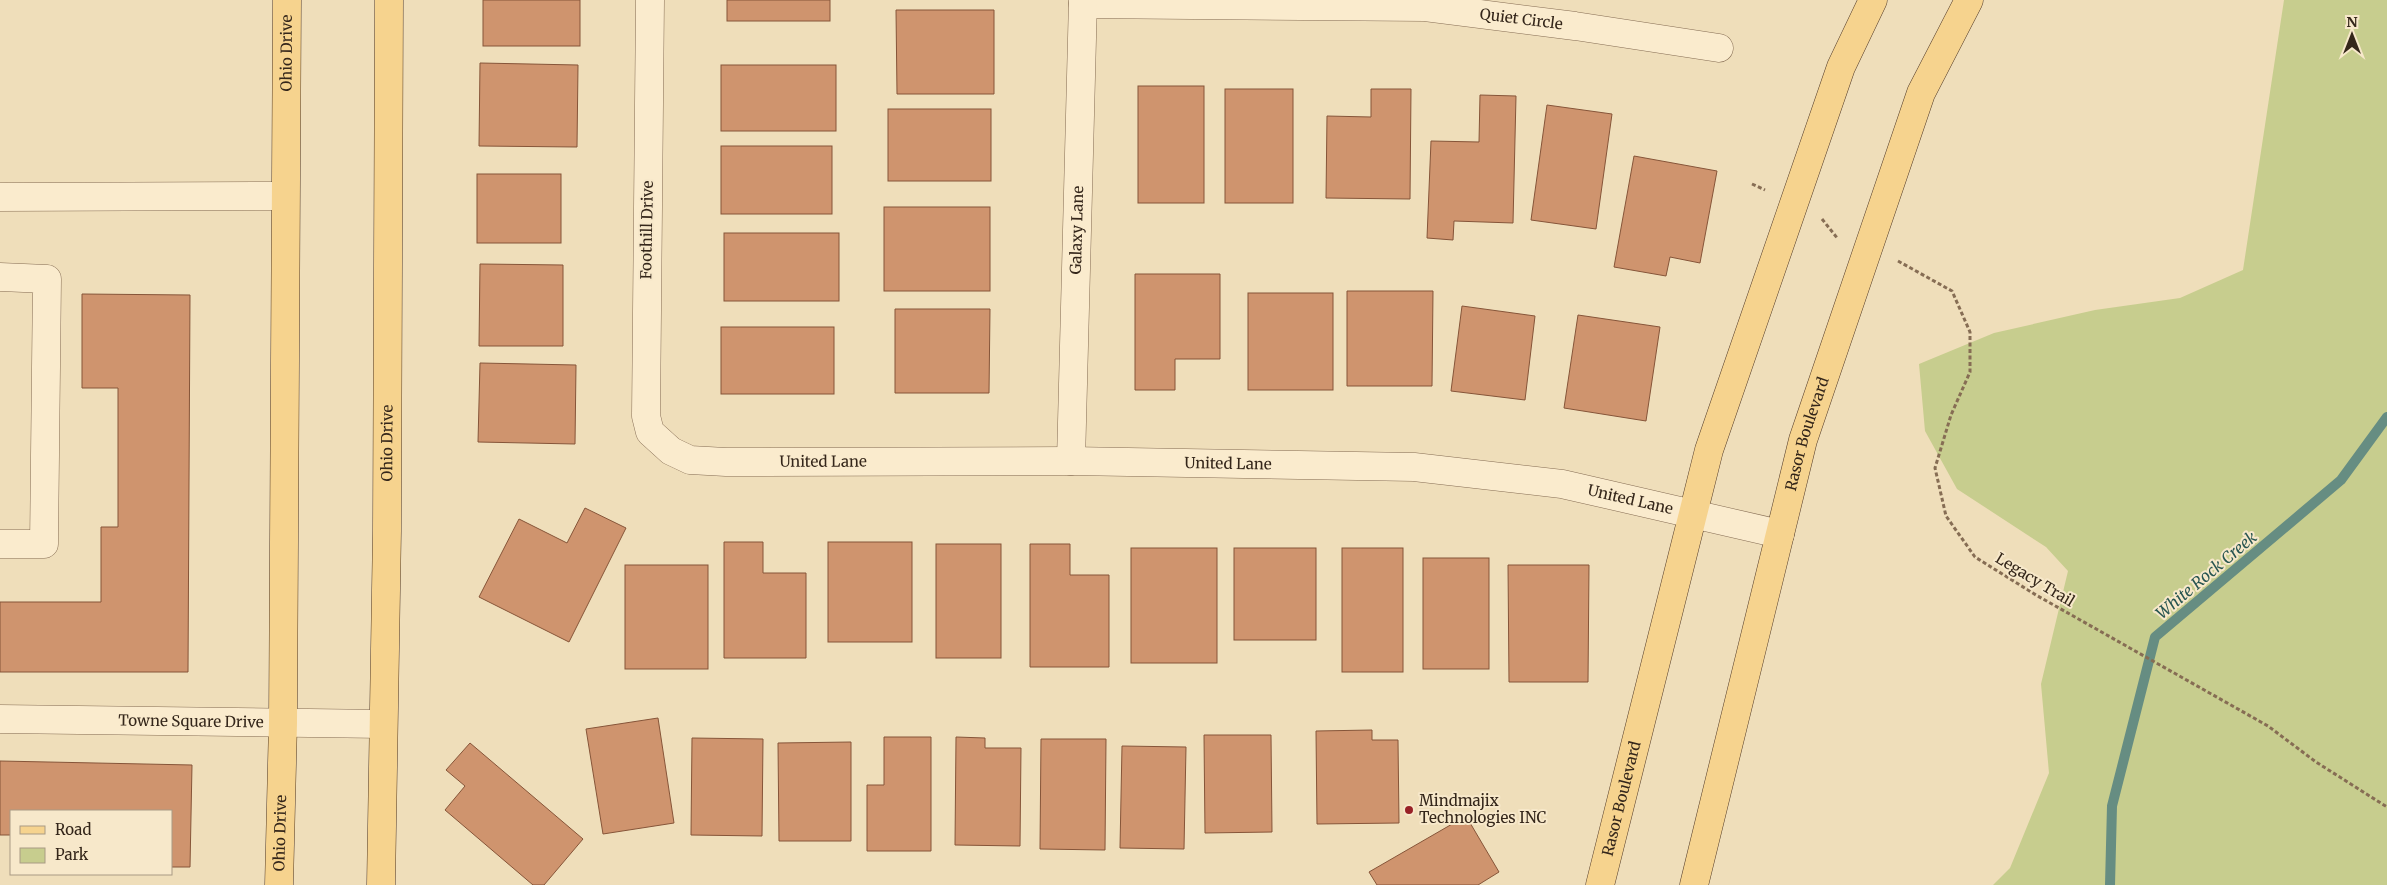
<svg xmlns="http://www.w3.org/2000/svg" width="2387" height="885" viewBox="0 0 2387 885" font-family="Merriweather,serif">
  <style>
    .green { fill: #c7cd8e }
    .lines { fill: none; stroke-linecap: round; stroke-linejoin: round }
    .stream { stroke: #668d82; stroke-width: 10 }
    .building { fill: #cf946e; stroke: #865539 }
    .minor-casing { stroke: #866d54; stroke-width: 29 }
    .major-casing { stroke: #533b29; stroke-width: 29 }
    .path { stroke: #866d54; stroke-width: 3; stroke-dasharray: 4 2.5; stroke-linecap: butt }
    .minor { stroke: #faebcd; stroke-width: 28 }
    .major { stroke: #f6d38e; stroke-width: 28 }
    .poi-dot { fill: #982126; stroke: #f7e8ca; stroke-width: 2 }
    .labels { text-anchor: middle; stroke-width: 4; stroke-linejoin: round; paint-order: stroke }
    .street-label { font-size: 15px; fill: #34261a; stroke: #f7e8ca }
    .poi-label { font-size: 15px; fill: #34261a; stroke: #f7e8ca; text-anchor: start }
    .water-label { font-size: 16px; font-style: italic; fill: #285551; stroke: #f7e8ca }
  </style>
  <rect width="100%" height="100%" fill="#efdeba"/>
  <path class="green" d="M2284 0H2387V885H1993L2010 868 2049 773 2041 684 2068 571 2046 547 1957 489 1925 431 1919 364 1994 333 2095 310 2180 298 2243 270Z"/>
  <g class="lines">
    <path class="stream" d="M2110 885 2112 806 2155 637 2341 480 2387 417"/>
  </g>
  <g class="building">
    <rect x="483" y="0" width="97" height="46"/>
    <rect x="727" y="0" width="103" height="21"/>
    <path d="M896 10H994V94H897Z"/>
    <path d="M480 63 578 65 577 147 479 146Z"/>
    <rect x="721" y="65" width="115" height="66"/>
    <rect x="1138" y="86" width="66" height="117"/>
    <rect x="1225" y="89" width="68" height="114"/>
    <path d="M1371 89H1411L1410 199 1326 198 1327 116 1371 117Z"/>
    <path d="M1480 95 1516 96 1513 223 1454 221 1453 240 1427 238 1431 141 1479 142Z"/>
    <path d="M1547 105 1612 114 1596 229 1531 220Z"/>
    <rect x="888" y="109" width="103" height="72"/>
    <rect x="721" y="146" width="111" height="68"/>
    <path d="M1634 156 1717 171 1700 263 1670 257 1666 276 1614 267Z"/>
    <rect x="477" y="174" width="84" height="69"/>
    <rect x="884" y="207" width="106" height="84"/>
    <rect x="724" y="233" width="115" height="68"/>
    <path d="M480 264 563 265V346H479Z"/>
    <path d="M1135 274H1220V359H1175V390H1135Z"/>
    <path d="M1347 291H1433L1432 386H1347Z"/>
    <rect x="1248" y="293" width="85" height="97"/>
    <path d="M82 294 190 295 188 672H0V602H101V527H118V388H82Z"/>
    <path d="M1462 306 1535 316 1525 400 1451 391Z"/>
    <path d="M895 309H990L989 393H895Z"/>
    <path d="M1578 315 1660 327 1646 421 1564 408Z"/>
    <rect x="721" y="327" width="113" height="67"/>
    <path d="M480 363 576 365 575 444 478 442Z"/>
    <path d="M585 508 626 528 569 642 479 597 519 519 567 543Z"/>
    <path d="M724 542H763V573H806V658H724Z"/>
    <rect x="828" y="542" width="84" height="100"/>
    <rect x="936" y="544" width="65" height="114"/>
    <path d="M1030 544H1070V575H1109V667H1030Z"/>
    <rect x="1131" y="548" width="86" height="115"/>
    <rect x="1234" y="548" width="82" height="92"/>
    <rect x="1342" y="548" width="61" height="124"/>
    <rect x="1423" y="558" width="66" height="111"/>
    <rect x="625" y="565" width="83" height="104"/>
    <path d="M1508 565H1589L1588 682H1509Z"/>
    <path d="M658 718 674 823 603 834 586 729Z"/>
    <path d="M1372 730V740H1398L1399 823 1317 824 1316 731Z"/>
    <path d="M1204 735H1271L1272 832 1205 833Z"/>
    <path d="M884 737H931V851H867V785H884Z"/>
    <path d="M956 737 985 738V748H1021L1020 846 955 845Z"/>
    <path d="M692 738 763 739 762 836 691 835Z"/>
    <path d="M1041 739H1106L1105 850 1040 849Z"/>
    <path d="M851 742V841H779L778 743Z"/>
    <path d="M470 743 583 839 544 885H533L445 810 465 786 446 770Z"/>
    <path d="M1122 746 1186 747 1184 849 1120 848Z"/>
    <path d="M0 761 192 765 190 867H171V811H11V835H0Z"/>
    <path d="M1466 816 1499 872 1478 885H1377L1369 872Z"/>
  </g>
  <g class="lines">
    <defs>
      <g id="minor">
        <path id="s1" d="M650 0 646 416 650 432 671 451 690 460 726 462 1071 461 1414 467 1562 484 1780 534"/>
        <path id="s2" d="M1083 4 1425 7 1575 26 1719 48"/>
        <path d="M0 197 285 196"/>
        <path d="M0 277 47 279 44 544H0"/>
        <path id="s3" d="M1071 461 1083 0"/>
        <path id="s4" d="M0 719 383 724"/>
      </g>
      <g id="major">
        <path id="s5" d="M279 885 283 723 287 0"/>
        <path id="s6" d="M381 885 387 531 389 0"/>
        <path id="s7" d="M1600 885 1709 450 1841 67 1873 0"/>
        <path id="s8" d="M1694 885 1803 440 1921 93 1969 0"/>
      </g>
    </defs>
    <use href="#minor" class="minor-casing"/>
    <use href="#major" class="major-casing"/>
    <g class="path">
      <path d="M1752 184 1765 190"/>
      <path d="M1822 219 1838 239"/>
      <path d="M1898 261 1952 291 1970 332V372L1951 415 1935 468 1946 516 1975 557 2036 595 2268 726 2316 762 2387 807"/>
    </g>
    <use href="#minor" class="minor"/>
    <use href="#major" class="major"/>
  </g>
  <circle class="poi-dot" cx="1409" cy="810" r="5"/>
  <g class="labels">
    <g class="street-label">
      <text dy="5" stroke="none"><textPath href="#s2" startOffset="439">Quiet Circle</textPath></text>
      <text dy="5" stroke="none"><textPath href="#s5" startOffset="832">Ohio Drive</textPath></text>
      <text transform="translate(647 230) rotate(-89)" y="5">Foothill Drive</text>
      <text dy="5" stroke="none"><textPath href="#s3" startOffset="231">Galaxy Lane</textPath></text>
      <text dy="5" stroke="none"><textPath href="#s8" startOffset="465">Rasor Boulevard</textPath></text>
      <text dy="5" stroke="none"><textPath href="#s6" startOffset="442">Ohio Drive</textPath></text>
      <text dy="5" stroke="none"><textPath href="#s1" startOffset="615">United Lane</textPath></text>
      <text dy="5" stroke="none"><textPath href="#s1" startOffset="1020">United Lane</textPath></text>
      <text dy="5" stroke="none"><textPath href="#s1" startOffset="1425">United Lane</textPath></text>
      <text transform="translate(2035 580) rotate(31)" y="5">Legacy Trail</text>
      <text dy="5" stroke="none"><textPath href="#s4" startOffset="191">Towne Square Drive</textPath></text>
      <text dy="5" stroke="none"><textPath href="#s7" startOffset="89">Rasor Boulevard</textPath></text>
      <text dy="5" stroke="none"><textPath href="#s5" startOffset="52">Ohio Drive</textPath></text>
    </g>
    <g class="poi-label">
      <text x="1419" y="806">Mindmajix<tspan x="1419" dy="17">Technologies INC</tspan></text>
    </g>
    <g class="water-label">
      <text transform="translate(2206 575) rotate(-40)" y="6">White Rock Creek</text>
    </g>
  </g>
  <rect x="10" y="810" width="162" height="65" fill="#f7e8ca" stroke="#a99a84"/>
  <rect x="20" y="826" width="25" height="8" fill="#f6d38e" stroke="#a99a84"/>
  <text x="55" y="835" font-size="15" fill="#34261a">Road</text>
  <rect x="20" y="848" width="25" height="15" fill="#c7cd8e" stroke="#a99a84"/>
  <text x="55" y="860" font-size="15" fill="#34261a">Park</text>
  <g transform="translate(2352 35)" stroke="#f7e8ca" stroke-width="4" paint-order="stroke">
  <path d="M0-4L9 19L0 12L-9 19Z" fill="#34261a"/>
  <text y="-8" font-size="14" font-weight="bold" text-anchor="middle" fill="#34261a">N</text>
  </g>
</svg>
